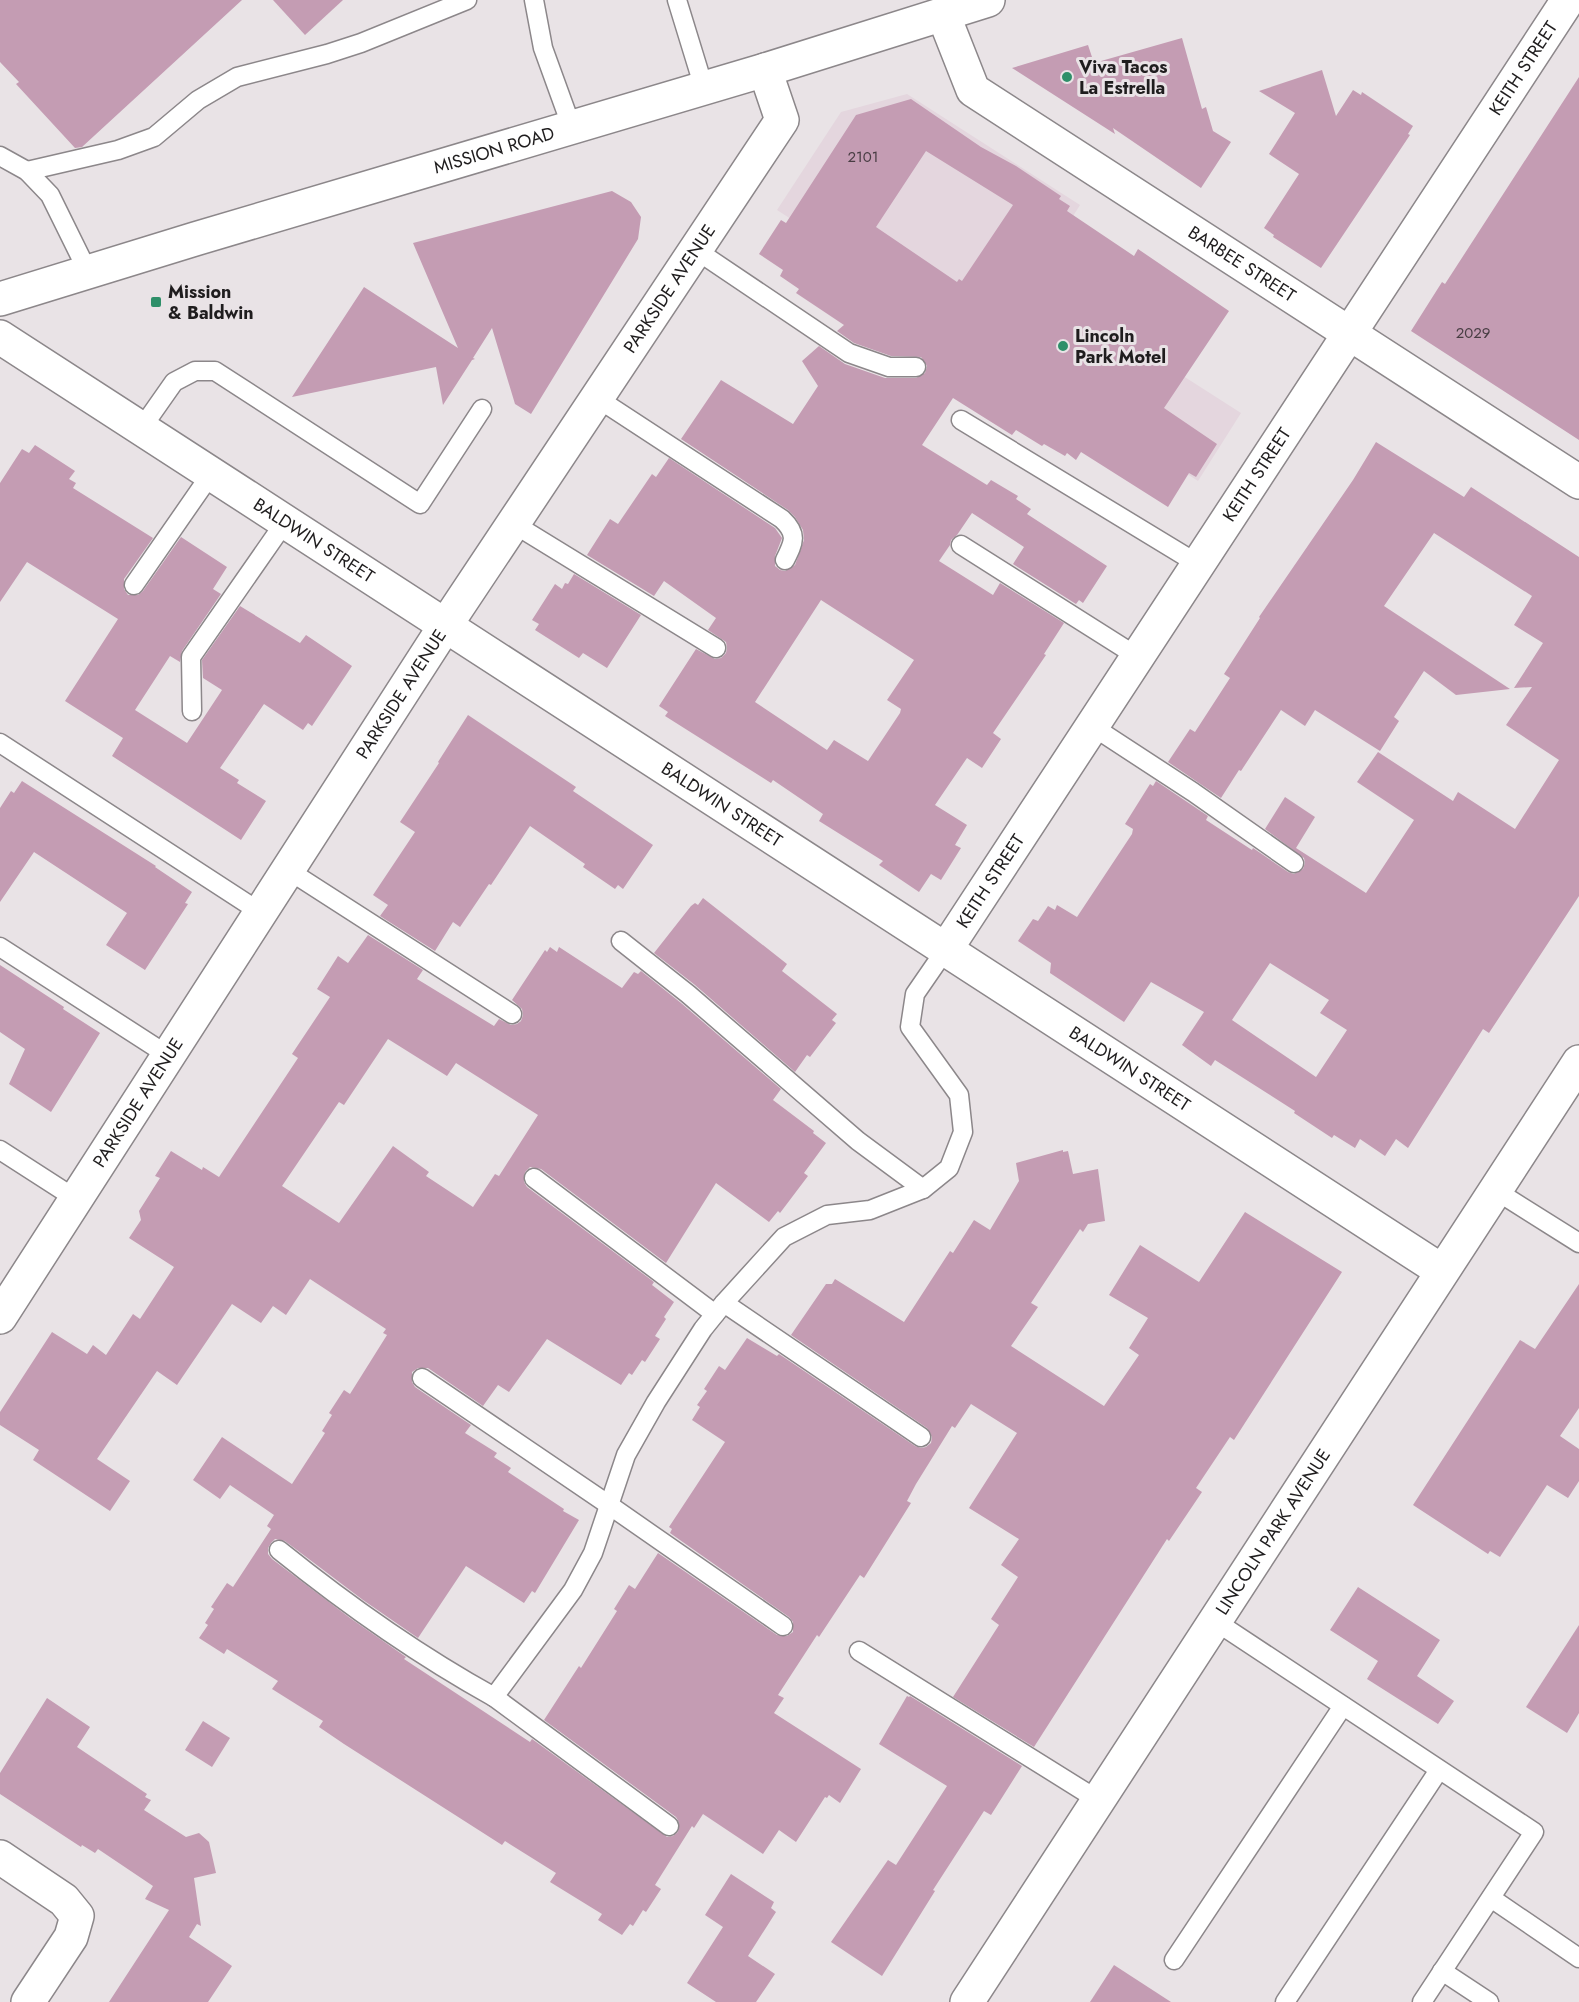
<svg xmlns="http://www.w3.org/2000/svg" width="1579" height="2002" viewBox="0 0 1579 2002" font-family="Jost,sans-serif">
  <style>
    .built { fill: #e4d6de }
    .building { fill: #c49cb3; fill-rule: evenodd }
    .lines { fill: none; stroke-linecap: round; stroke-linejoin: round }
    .service-casing { stroke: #8c878a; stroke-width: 21 }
    .minor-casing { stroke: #8c878a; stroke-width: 36 }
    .tertiary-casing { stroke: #8c878a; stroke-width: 36 }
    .primary-casing { stroke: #8c878a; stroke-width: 36 }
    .service { stroke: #fff; stroke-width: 18 }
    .minor { stroke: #fff; stroke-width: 33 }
    .tertiary { stroke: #fff; stroke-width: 33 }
    .primary { stroke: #fff; stroke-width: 33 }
    .poi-dot { fill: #2e8f69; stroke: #e9e3e6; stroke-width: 2 }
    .labels { text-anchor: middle; stroke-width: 6; stroke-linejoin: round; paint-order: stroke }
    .number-label { font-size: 15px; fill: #483d43 }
    .poi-label { font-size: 18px; font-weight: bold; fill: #1f1d1e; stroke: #e9e3e6; text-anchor: start }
    .street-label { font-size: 18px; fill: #1f1d1e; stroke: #e9e3e6 }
  </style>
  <rect width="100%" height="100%" fill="#e9e3e6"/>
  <path class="built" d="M907 94 1080 205 1033 280 1241 413 1198 481 777 210 841 112Z"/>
  <g class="building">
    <path d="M0 0H242L82 147 75 148 16 84 19 82 0 62Z"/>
    <path d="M273 0H343L305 35Z"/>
    <path d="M1182 38 1202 109 1206 107 1213 131 1231 142 1201 188 1113 128 1115 134 1012 68 1088 45 1094 63Z"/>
    <path d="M1322 70 1336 116 1353 90 1361 95 1362 92 1413 126 1408 134 1410 135 1321 268 1273 237 1274 235 1264 228 1299 174 1269 154 1295 113 1259 91Z"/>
    <path d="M1579 77V440L1411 331 1442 282 1445 284Z"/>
    <path d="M911 99 981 147 1016 166 1061 196 1059 199 1070 206 1067 211 1134 256 1138 249 1229 311 1164 408 1217 444 1196 477 1189 473 1168 507 1081 452 1076 460 1067 453 1065 456 1044 444 1042 446 1016 430 1012 435 953 398 922 445 987 485 991 480 1018 496 1016 499 1031 509 1027 514 1107 566 1083 603 1079 600 1076 604 1013 564 1024 547 972 513 957 535 951 540 950 545 939 561 993 595 1000 583 1064 623 1044 654 1046 655 993 733 1001 739 982 768 967 758 935 805 967 825 955 845 961 848 941 880 931 874 919 892 879 865 883 861 819 821 823 814 773 780 771 783 665 716 668 712 659 706 696 649 715 659 721 658 726 653 727 648 726 642 708 630 716 618 664 581 654 596 587 555 610 519 618 524 652 474 656 477 669 458 775 528 782 538 775 556V566L780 570 785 571 795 565 804 540 803 530 795 517 788 510 681 439 721 380 793 424 818 386 802 361 819 346 845 364 885 378H916L925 373 927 366 921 357 891 356 854 343 837 331 844 325 796 293 799 289 780 276 783 270 759 254 781 220 786 223 856 115ZM926 151 1013 205 962 281 959 279 957 282 876 227ZM821 600 914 660 887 700 901 709 900 713 868 761 834 740 827 750 755 702Z"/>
    <path d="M612 191 631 202 641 217 638 239 531 414 515 404 492 328 473 358 475 359 472 360 443 405 436 367 292 397 364 287 458 348 413 243Z"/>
    <path d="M1376 442 1464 497 1471 487 1579 557V896L1489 1033 1483 1029 1408 1148 1396 1139 1385 1156 1360 1139 1355 1148 1334 1135 1332 1138 1294 1113 1295 1111 1215 1060 1211 1066 1182 1045 1204 1012 1151 982 1124 1022 1050 973 1051 963 1018 941 1033 919 1038 921 1048 906 1055 910 1057 905 1077 917 1132 834 1133 829 1125 824 1150 784 1153 786 1156 781 1208 816 1206 820 1252 850 1253 848 1288 872 1294 874 1303 869 1305 863 1304 858 1265 829 1285 797 1315 817 1296 848 1366 893 1414 820 1357 782 1378 752 1453 801 1458 792 1515 829 1559 760 1506 725 1532 687 1514 688 1543 643 1514 625 1532 596 1434 533 1384 606 1510 689 1456 695 1424 671 1394 717 1399 721 1380 751 1315 710 1305 726 1281 710 1241 771 1239 770 1221 798 1168 762 1190 729 1195 732 1230 678 1224 674 1260 618 1259 617 1353 480ZM1270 963 1329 1000 1320 1013 1347 1030 1316 1077 1232 1020Z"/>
    <path d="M35 445 75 471 69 479 76 483 73 488 153 538 124 579V589L128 595H138L143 591 181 537 227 567 213 589 221 594 182 651 180 662 170 656 135 710 187 743 222 690 203 678 202 660 240 606 300 643 306 635 352 666 312 726 308 723 303 730 264 704 220 768 239 780 237 783 266 801 241 840 112 756 123 738 65 701 118 619 27 562 0 602V483L22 449 29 453Z"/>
    <path d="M574 574 641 615 607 668 583 653 579 658 535 630 539 624 532 620 555 584 562 589 565 583 568 584Z"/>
    <path d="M468 715 576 787 573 791 653 845 623 889 618 885 615 889 583 867 585 864 530 826 491 885 489 884 460 927 453 922 435 951 380 916 388 905 373 895 415 832 400 822 439 763 438 762Z"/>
    <path d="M22 781 156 866 155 867 192 892 185 903 188 904 145 970 106 945 127 913 34 852 0 902V808L11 791 14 793Z"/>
    <path d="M703 898 787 964 782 971 837 1014 832 1020 836 1023 810 1057 807 1055 795 1072 695 985 654 953 691 906 695 903 698 905Z"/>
    <path d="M368 935 423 970 417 979 494 1026 499 1019 511 1025 517 1024 521 1021 523 1015 522 1009 512 1000 545 950 547 952 550 947 557 952 559 947 622 988 634 972 638 974 641 971 681 1003 781 1089 773 1100 814 1131 813 1133 826 1143 804 1173 808 1176 780 1213 778 1211 769 1222 716 1183 666 1263 541 1169 530 1167 525 1172 524 1182 527 1187 654 1282 652 1285 674 1302 664 1317 666 1319 655 1336 660 1339 645 1362 642 1360 632 1375 629 1373 621 1385 547 1339 509 1392 498 1385 483 1406 428 1368H418L412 1372V1382L415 1387 471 1425 465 1433 497 1453 494 1457 511 1468 508 1472 564 1509 563 1511 579 1520 535 1593 532 1591 524 1603 466 1566 418 1638 363 1600 285 1541 275 1539 271 1543 268 1548V1554L272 1559 350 1618 406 1657 404 1659 530 1742 532 1739 667 1837 673 1836 678 1832 679 1822 676 1817 544 1720 579 1666 581 1668 617 1611 614 1609 629 1585 635 1589 658 1553 777 1635 787 1636 793 1632V1622L789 1617 670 1533 672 1529 669 1527 725 1442 692 1420 700 1407 697 1405 707 1391 704 1389 719 1366 725 1370 747 1338 777 1356 779 1354 915 1446 921 1448 926 1447 931 1443 932 1437 927 1428 791 1335 826 1284H832L835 1279 904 1322 950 1251 953 1253 974 1220 990 1230 1019 1181 1016 1163 1063 1150V1152L1068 1151 1073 1174 1098 1169 1105 1221 1088 1224 1083 1232 1080 1229 1031 1303 1038 1307 1011 1346 1104 1406 1139 1355 1129 1348 1148 1318 1109 1295 1140 1245 1199 1282 1245 1212 1342 1272 1234 1440 1230 1437 1196 1488 1202 1492 1169 1541 1167 1539 1034 1747 953 1697 999 1625 991 1619 1018 1577 1001 1565 1019 1539 969 1508 1017 1433 971 1404 955 1428 952 1426 916 1484 907 1501 911 1503 864 1578 860 1575 819 1637 817 1635 778 1695 784 1698 774 1713 861 1769 840 1803 829 1795 827 1798 825 1797 796 1842 779 1830 763 1854 703 1814 694 1828 692 1826 655 1885 661 1889 646 1912 643 1910 633 1926 630 1924 622 1935 598 1920 602 1914 550 1882 556 1873 505 1841 502 1845 344 1744 319 1727 323 1721 272 1689 278 1681 227 1649 224 1654 199 1638 208 1625 205 1623 214 1609 211 1607 227 1583 233 1587 271 1529 267 1526 274 1515 230 1485 220 1499 193 1480 222 1437 292 1484 325 1433 322 1431 332 1415 329 1413 344 1390 350 1394 387 1335 383 1333 386 1329 310 1279 286 1315 273 1306 261 1323 232 1304 177 1385 157 1371 97 1459 130 1481 110 1511 33 1460 39 1450 0 1425V1412L52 1332 87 1354 93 1345 106 1355 133 1314 140 1319 174 1267 129 1238 141 1220 139 1211 160 1178 155 1176 171 1151 202 1170 203 1167 219 1177 298 1058 292 1054 330 997 317 989 338 956 348 963ZM388 1039 447 1076 456 1063 538 1115 499 1176 495 1174 473 1207 426 1176 429 1172 393 1146 339 1223 282 1186 339 1102 344 1105Z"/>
    <path d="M0 965 64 1007 63 1009 100 1033 51 1112 9 1084 25 1049 0 1032Z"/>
    <path d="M1579 1284V1408L1560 1436 1579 1449V1481L1568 1498 1547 1485 1500 1557 1490 1551 1488 1554 1413 1505 1520 1340 1535 1349Z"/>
    <path d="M1358 1587 1440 1640 1417 1676 1454 1701 1438 1724 1367 1679 1378 1661 1330 1630Z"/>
    <path d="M1579 1625V1713L1567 1733 1526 1707Z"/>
    <path d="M907 1696 909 1697 910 1696 1022 1766 991 1815 984 1811 933 1890 935 1891 882 1976 831 1942 888 1860 896 1865 947 1786 879 1744Z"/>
    <path d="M47 1698 90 1727 77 1747 147 1794 145 1797 151 1800 144 1810 186 1837 199 1833 209 1842 216 1873 194 1878 201 1926 197 1924 189 1937 232 1966 208 2002H109L169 1910 145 1899 153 1886 98 1849 95 1853 82 1845 81 1847 0 1794V1773Z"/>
    <path d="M203 1721 230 1738 212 1767 185 1750Z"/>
    <path d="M731 1874 774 1902 771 1908 776 1912 748 1956 775 1974 756 2002H716L687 1983 723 1927 705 1915Z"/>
    <path d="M1114 1965 1171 2002H1090Z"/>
  </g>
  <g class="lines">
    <defs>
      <g id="service">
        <path d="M534 0 543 48 572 128"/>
        <path d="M677 0 704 88"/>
        <path d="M0 156 27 171 50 195 88 272"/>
        <path d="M27 171 118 150 154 137 198 100 237 77 327 54 361 43 467 0"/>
        <path d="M696 250 849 353 889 367H916"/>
        <path d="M597 398 782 519C798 534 794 542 785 560"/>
        <path d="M961 420 1198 564"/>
        <path d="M141 429 174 382 195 371H215L420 504 482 409"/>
        <path d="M514 524 716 648"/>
        <path d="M961 545 1138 657"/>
        <path d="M134 585 211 474"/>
        <path d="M192 711 191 657 285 522"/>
        <path d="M1092 726 1193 792 1294 863"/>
        <path d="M0 743 260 912"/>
        <path d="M288 870 512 1014"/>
        <path d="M621 941 688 994 858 1141 923 1189"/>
        <path d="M0 947 169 1056"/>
        <path d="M0 1150 76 1199"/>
        <path d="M534 1178 715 1314"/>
        <path d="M1495 1190 1579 1243"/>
        <path d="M724 1303 921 1437"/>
        <path d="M422 1378 609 1505 783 1626"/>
        <path d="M279 1550C346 1604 418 1655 494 1697L573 1590 593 1553 626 1455 656 1402 703 1329 724 1303 784 1237 827 1215 870 1210 923 1189 949 1168 963 1132 959 1095 910 1027 915 994 946 949"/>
        <path d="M1215 1621 1534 1832 1422 2002"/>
        <path d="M859 1651 1098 1800"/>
        <path d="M494 1697 669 1826"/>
        <path d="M1491 1898 1579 1958"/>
        <path d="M1174 1960 1343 1706"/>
        <path d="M1442 1971 1489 2002"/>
        <path d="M1285 2002 1439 1770"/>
      </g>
      <g id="minor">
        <path id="s1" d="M943 14 973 90 1579 482"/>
        <path id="s2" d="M0 337 1442 1271"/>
        <path id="s3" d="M946 949 1568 0"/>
        <path id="s4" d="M0 1317 445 626 782 120 765 70"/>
        <path d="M0 1857 64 1900 77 1916 71 1937 28 2002"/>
      </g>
      <g id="tertiary">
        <path id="s5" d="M967 2002 1579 1062"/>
      </g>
      <g id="primary">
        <path id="s6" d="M0 299 195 239 765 70 988 0"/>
      </g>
    </defs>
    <use href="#service" class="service-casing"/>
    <use href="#minor" class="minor-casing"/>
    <use href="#tertiary" class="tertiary-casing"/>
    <use href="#primary" class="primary-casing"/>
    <use href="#service" class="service"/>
    <use href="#minor" class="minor"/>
    <use href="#tertiary" class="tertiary"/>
    <use href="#primary" class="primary"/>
  </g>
  <g class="poi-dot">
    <circle cx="1067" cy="77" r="6"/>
    <rect x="150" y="296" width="12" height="12" rx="3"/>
    <circle cx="1063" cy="346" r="6"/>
  </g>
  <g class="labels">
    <g class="number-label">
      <text x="863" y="162">2101</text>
      <text x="1473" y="338">2029</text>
    </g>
    <g class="poi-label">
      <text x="1079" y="73">Viva Tacos<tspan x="1079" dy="21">La Estrella</tspan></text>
      <text x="168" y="298">Mission<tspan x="168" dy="21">&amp; Baldwin</tspan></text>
      <text x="1075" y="342">Lincoln<tspan x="1075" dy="21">Park Motel</tspan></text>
    </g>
    <g class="street-label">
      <text dy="6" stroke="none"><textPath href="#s3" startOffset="1053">KEITH STREET</textPath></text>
      <text dy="6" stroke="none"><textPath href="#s6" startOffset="516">MISSION ROAD</textPath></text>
      <text dy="6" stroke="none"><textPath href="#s1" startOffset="402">BARBEE STREET</textPath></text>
      <text dy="6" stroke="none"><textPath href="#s4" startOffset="1227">PARKSIDE AVENUE</textPath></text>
      <text dy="6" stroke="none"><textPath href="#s3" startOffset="567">KEITH STREET</textPath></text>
      <text dy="6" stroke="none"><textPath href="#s2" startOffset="374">BALDWIN STREET</textPath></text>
      <text dy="6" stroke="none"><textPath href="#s4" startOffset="741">PARKSIDE AVENUE</textPath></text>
      <text dy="6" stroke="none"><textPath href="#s2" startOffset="860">BALDWIN STREET</textPath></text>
      <text dy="6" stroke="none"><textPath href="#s3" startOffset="81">KEITH STREET</textPath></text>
      <text dy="6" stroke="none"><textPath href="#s2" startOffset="1346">BALDWIN STREET</textPath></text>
      <text dy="6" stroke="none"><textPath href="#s4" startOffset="255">PARKSIDE AVENUE</textPath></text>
      <text dy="6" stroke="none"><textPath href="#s5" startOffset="561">LINCOLN PARK AVENUE</textPath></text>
    </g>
  </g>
</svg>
